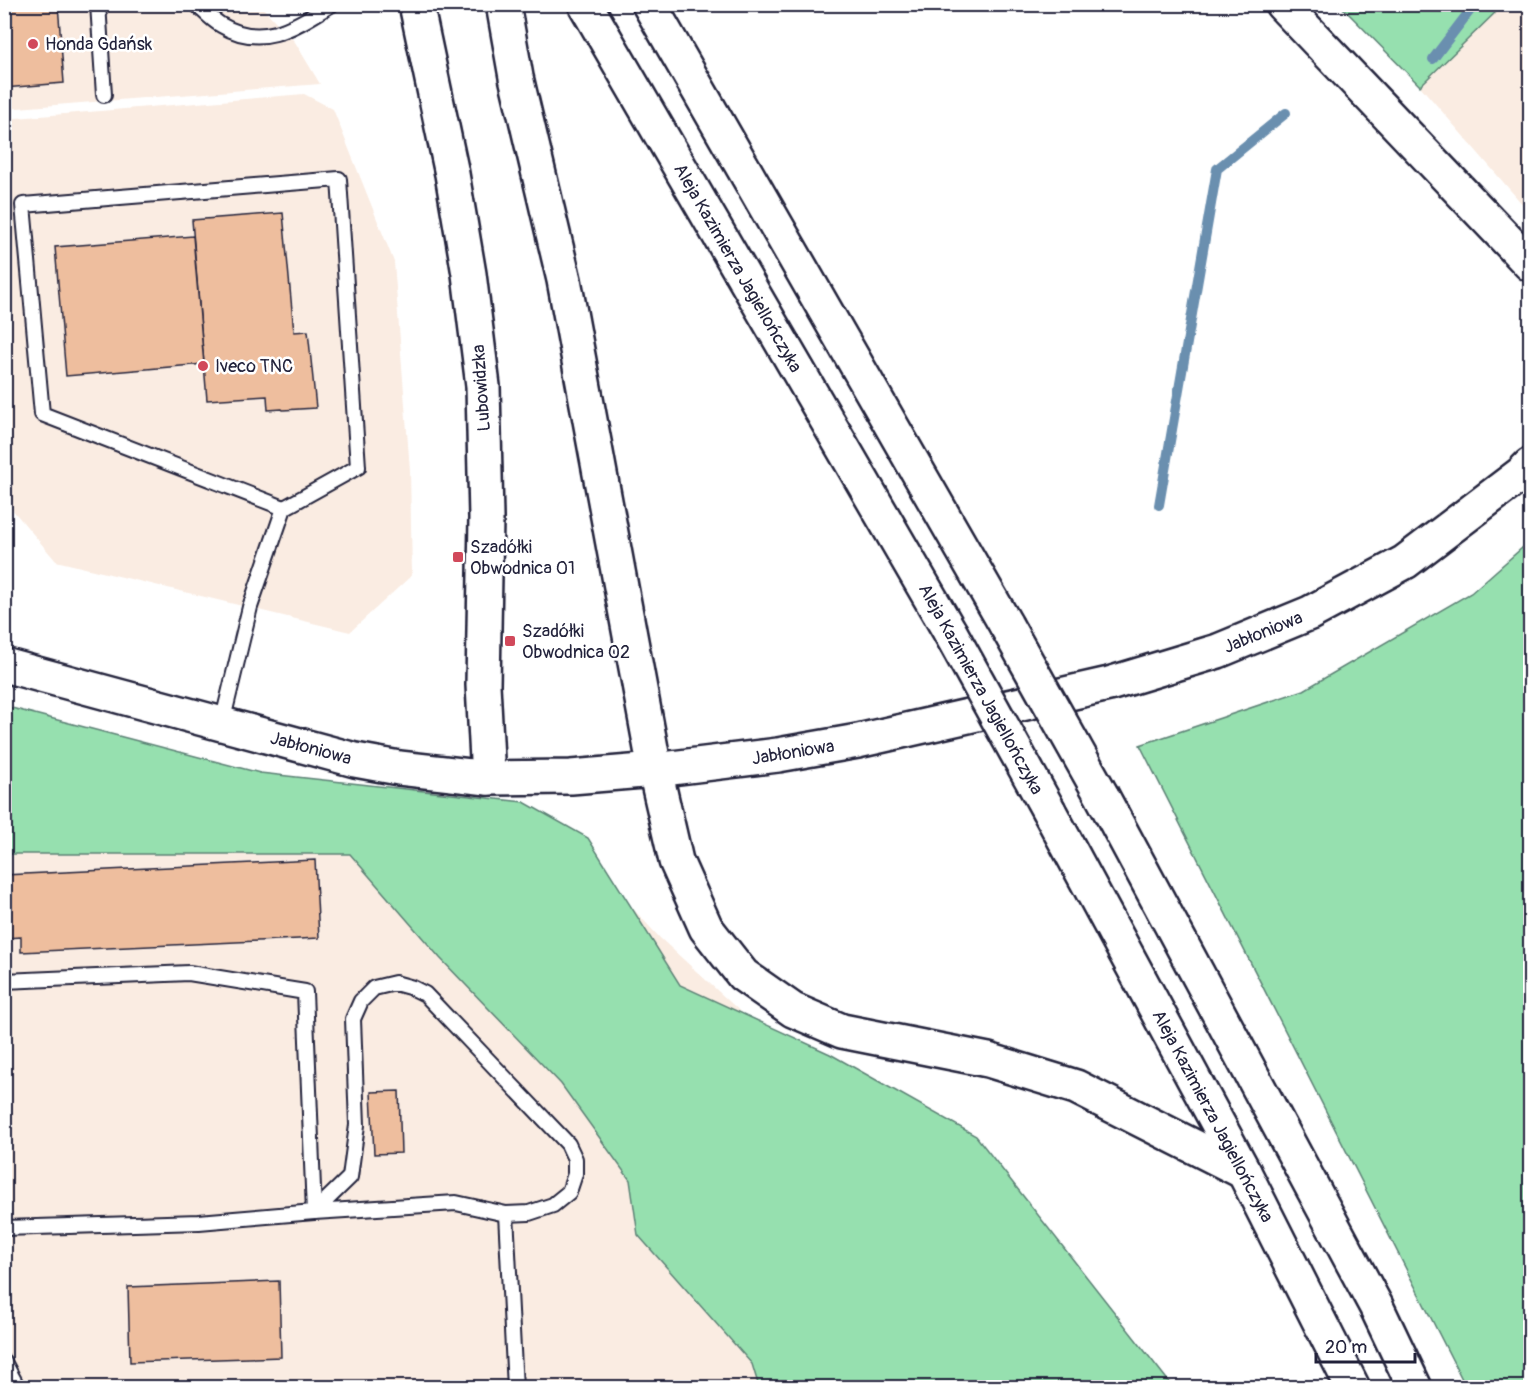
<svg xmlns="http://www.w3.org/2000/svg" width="1535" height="1392" viewBox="0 0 1535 1392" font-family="Pangolin,sans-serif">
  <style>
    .built { fill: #faece2 }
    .green { fill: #96e0af; stroke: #5c8175; stroke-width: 1.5 }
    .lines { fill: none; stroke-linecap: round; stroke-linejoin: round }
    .stream { stroke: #6b8faf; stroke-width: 10 }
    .building { fill: #eebe9e; stroke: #22223b; stroke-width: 1.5 }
    .service-casing { stroke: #22223b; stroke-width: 18 }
    .tertiary-casing { stroke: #22223b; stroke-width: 38 }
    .secondary-casing { stroke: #22223b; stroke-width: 38 }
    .motorway-casing { stroke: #22223b; stroke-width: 38 }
    .service { stroke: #fff; stroke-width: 14 }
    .tertiary { stroke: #fff; stroke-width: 33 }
    .secondary { stroke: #fff; stroke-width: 33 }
    .motorway { stroke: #fff; stroke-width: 33 }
    .motorway-bridge-casing { stroke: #22223b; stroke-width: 38; stroke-linecap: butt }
    .motorway-bridge { stroke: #fff; stroke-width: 33 }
    .poi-dot { fill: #d1495b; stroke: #fff; stroke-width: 2 }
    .labels { text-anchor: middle; stroke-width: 5; stroke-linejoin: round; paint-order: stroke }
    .poi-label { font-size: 18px; fill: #22223b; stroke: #fff; text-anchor: start }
    .street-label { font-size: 18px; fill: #22223b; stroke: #fff }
  </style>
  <rect width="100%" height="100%" fill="#fff"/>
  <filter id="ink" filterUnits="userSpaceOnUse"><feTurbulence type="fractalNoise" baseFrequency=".0167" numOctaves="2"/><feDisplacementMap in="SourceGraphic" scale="12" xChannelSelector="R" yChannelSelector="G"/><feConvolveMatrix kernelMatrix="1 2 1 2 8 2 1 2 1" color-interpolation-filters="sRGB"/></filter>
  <g filter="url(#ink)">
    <g class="built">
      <path d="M5 5H260L295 42 320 84 5 109Z"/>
      <path d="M1503 5H1530V213L1420 86Z"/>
      <path d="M304 94 333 109 394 262 410 470 412 575 350 632 56 561 5 501 4 119Z"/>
      <path d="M556 825 660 938 991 1241 1138 1387H5L4 843Z"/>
    </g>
    <g class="green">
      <path d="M1340 5H1503L1420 86Z"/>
      <path d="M1530 541V1387H1466L1140 745 1304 690 1471 593Z"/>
      <path d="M4 706 260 773 524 802 588 838 680 985 830 1054 976 1136 1173 1387H759L752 1364 638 1235 630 1180 561 1084 440 958 350 854H5Z"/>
    </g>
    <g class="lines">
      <g class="stream">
        <path d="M1433 59 1475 4"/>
        <path d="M1159 505 1217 169 1286 113"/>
      </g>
    </g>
    <g class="building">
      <path d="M4 4H58L64 83 4 88Z"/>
      <path d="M283 213 294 332 308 331 316 408 283 410 282 409 268 410 267 396 207 400 192 220Z"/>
      <path d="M193 236 204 364 66 376 55 247Z"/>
      <path d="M315 860 319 938 21 952V937L4 938V875Z"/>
      <path d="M399 1091 401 1153 374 1154 371 1092Z"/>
      <path d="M279 1281 281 1357 130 1362 128 1287Z"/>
    </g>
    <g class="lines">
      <defs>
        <g id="service">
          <path d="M98 4 104 95"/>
          <path d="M196 4C204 11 212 20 221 25 263 50 296 26 332 4"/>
          <path d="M222 723 250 607 284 508 358 467 339 179 23 205 42 414 284 508"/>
          <path d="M4 981 189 973 305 992 314 1212"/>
          <path d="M506 1214 515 1388"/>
          <path d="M4 1228 199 1222 314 1212 456 1203 506 1214 529 1213 553 1205 569 1192 575 1174V1159L568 1144 425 994 413 988 395 983 374 988 361 1001 353 1019 357 1125 350 1177 314 1212"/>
          <path d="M4 1362 18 1388"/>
        </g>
        <g id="tertiary">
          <path d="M416 4 452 174 469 274 483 386 486 518 483 685 488 778"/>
          <path d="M4 665 355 760 399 768 488 778 571 777 655 770"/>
        </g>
        <path id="secondary" d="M655 770 778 755 858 741 1109 684 1218 651 1310 613 1405 562 1521 474 1530 465"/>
        <g id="motorway">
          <path d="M503 4 516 77 564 280 655 770 676 861 706 928 743 975 793 1010 842 1031 988 1060 1076 1087 1244 1172"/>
          <path d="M585 4 950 632"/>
          <path d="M649 4 1006 625"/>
          <path d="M1282 4 1530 264"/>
          <path d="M1102 796 1376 1306 1415 1388"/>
          <path d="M1049 811 1244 1172 1353 1388"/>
        </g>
      </defs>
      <use href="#service" class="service-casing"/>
      <use href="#tertiary" class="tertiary-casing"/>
      <use href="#secondary" class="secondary-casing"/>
      <use href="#motorway" class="motorway-casing"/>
      <use href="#service" class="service"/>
      <use href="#tertiary" class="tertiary"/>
      <use href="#secondary" class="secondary"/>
      <use href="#motorway" class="motorway"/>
      <defs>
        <g id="motorway-bridge">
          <path d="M1006 625 1102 796"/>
          <path d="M950 632 1049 811"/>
        </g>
      </defs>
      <use href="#motorway-bridge" class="motorway-bridge-casing"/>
      <use href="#motorway-bridge" class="motorway-bridge"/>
    </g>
  </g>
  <g class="poi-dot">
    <circle cx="33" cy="44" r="6"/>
    <circle cx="203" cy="366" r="6"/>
    <rect x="452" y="551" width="12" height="12" rx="3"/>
    <rect x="504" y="635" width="12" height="12" rx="3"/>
  </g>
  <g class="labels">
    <g class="poi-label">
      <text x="45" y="50">Honda Gdańsk</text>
      <text x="215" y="372">Iveco TNC</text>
      <text x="470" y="553">Szadółki<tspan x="470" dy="21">Obwodnica 01</tspan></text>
      <text x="522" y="637">Szadółki<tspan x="522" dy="21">Obwodnica 02</tspan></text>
    </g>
    <g class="street-label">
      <text transform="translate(738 268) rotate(60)" y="6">Aleja Kazimierza Jagiellończyka</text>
      <text transform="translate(481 388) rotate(-94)" y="6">Lubowidzka</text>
      <text transform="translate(1263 632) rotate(-22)" y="6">Jabłoniowa</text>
      <text transform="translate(981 689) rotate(61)" y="6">Aleja Kazimierza Jagiellończyka</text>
      <text transform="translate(311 748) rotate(15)" y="6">Jabłoniowa</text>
      <text transform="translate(793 752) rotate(-9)" y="6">Jabłoniowa</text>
      <text transform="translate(1213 1116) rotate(62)" y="6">Aleja Kazimierza Jagiellończyka</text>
    </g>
  </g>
  <rect width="1535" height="1392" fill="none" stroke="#fff" stroke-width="24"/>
  <rect x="12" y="12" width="1511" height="1368" fill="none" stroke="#22223b" stroke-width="2" filter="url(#ink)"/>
  <path d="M1316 1353v9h99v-9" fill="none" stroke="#22223b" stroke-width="3"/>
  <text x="1325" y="1353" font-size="18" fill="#22223b" stroke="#ffffff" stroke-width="4.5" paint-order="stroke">20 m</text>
</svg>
